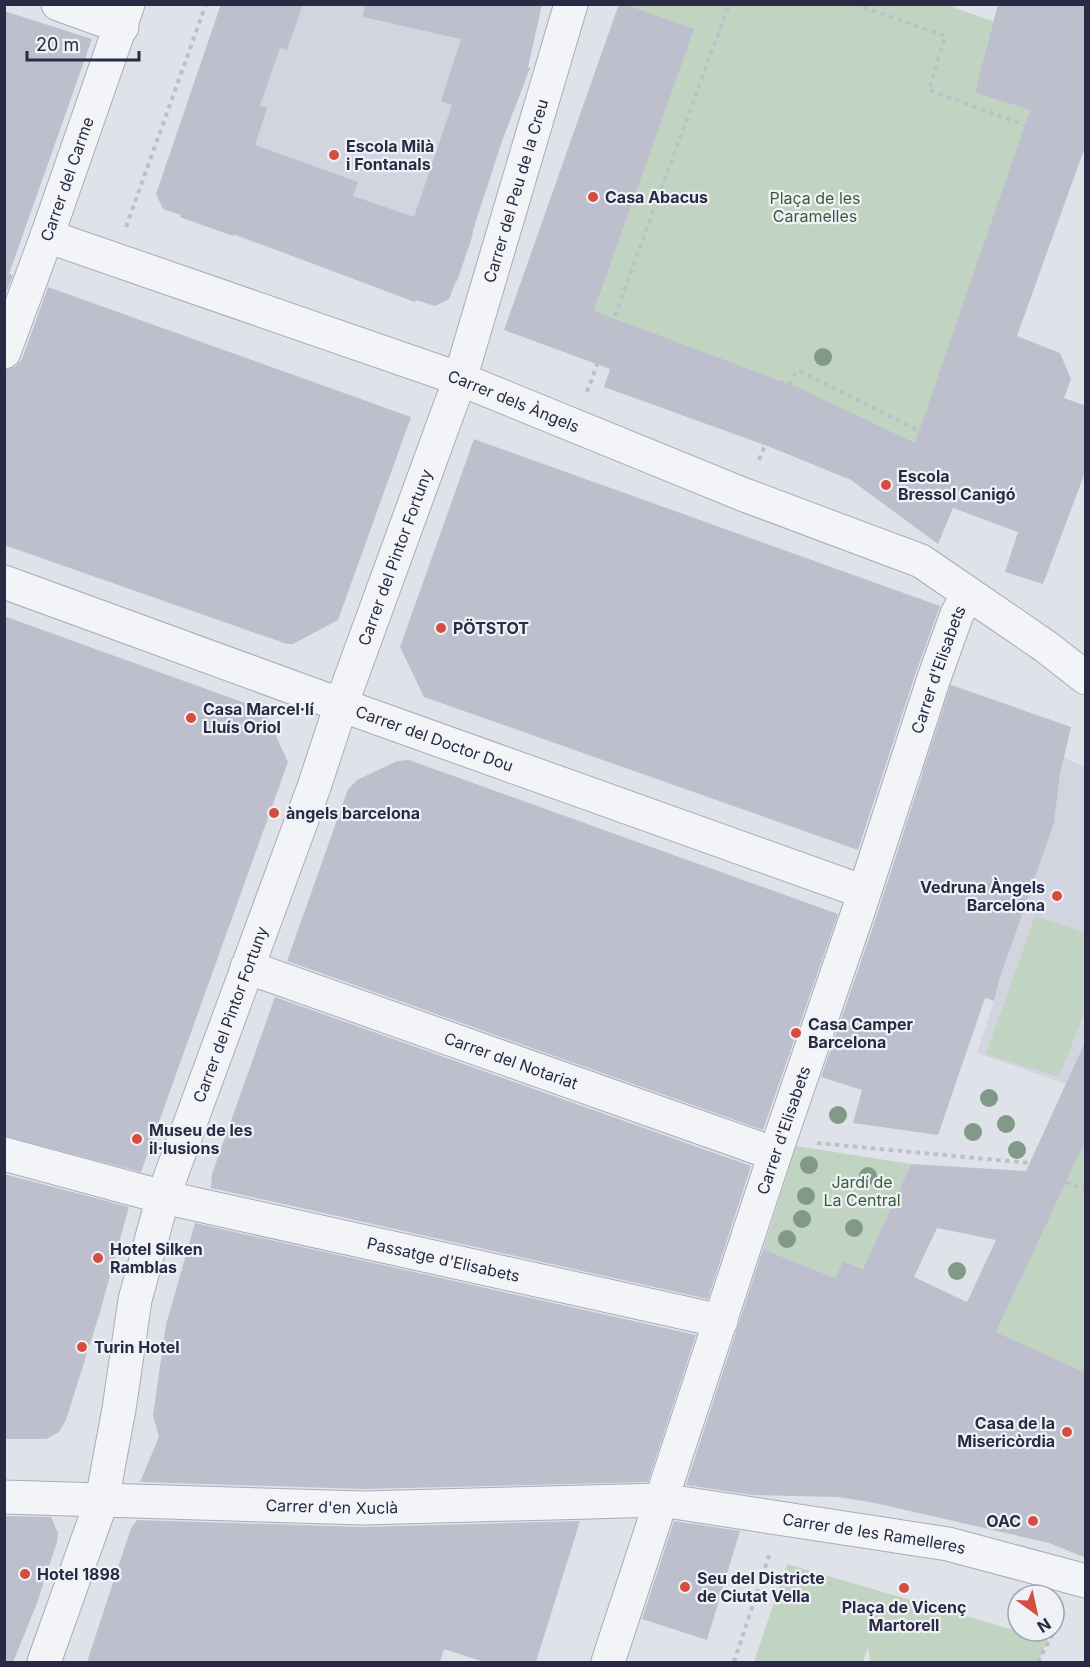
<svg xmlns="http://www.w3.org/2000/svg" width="1090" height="1667" viewBox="0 0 1090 1667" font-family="Inter,sans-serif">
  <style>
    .built { fill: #d2d4df }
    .green { fill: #c1d4c1 }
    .building { fill: #bdbfcd; fill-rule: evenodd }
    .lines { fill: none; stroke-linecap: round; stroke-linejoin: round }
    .minor-casing { stroke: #a9abb8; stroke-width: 35 }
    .path { stroke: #bec0c9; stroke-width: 4; stroke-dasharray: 4.5 4.5; stroke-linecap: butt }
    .minor { stroke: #f3f4f8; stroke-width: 33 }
    .tree { fill: #819a87 }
    .poi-dot { fill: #d64c3e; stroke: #f0f1f7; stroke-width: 2 }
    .labels { text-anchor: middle; stroke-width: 4.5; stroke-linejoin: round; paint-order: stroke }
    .poi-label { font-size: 16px; font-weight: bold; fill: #282b43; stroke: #f0f1f7; text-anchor: start }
    .street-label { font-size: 16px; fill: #282b43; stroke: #f0f1f7 }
    .park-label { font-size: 16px; fill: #345f36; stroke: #f0f1f7 }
  </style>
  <rect width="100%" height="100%" fill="#e0e2ea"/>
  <g class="built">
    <path d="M221 5H542L528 67 530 68 512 116H510L472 233 473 234 457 281H456L449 299 435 306 416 300 415 302 362 282V280L180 217V215L163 209Z"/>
    <path d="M946 683 1071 727 1064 758 1086 767V1040L1066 1084 977 1053 994 1001 999 977 1054 823 917 771Z"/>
  </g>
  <g class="green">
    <path d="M625 5H947L995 22 975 93 1030 110 918 445 791 385 773 378 610 368 578 357 693 30Z"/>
    <path d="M1035 916 1085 933V1011L1059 1077 986 1054Z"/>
    <path d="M1085 1137V1373L996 1332Z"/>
    <path d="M796 1146 911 1164 863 1269 843 1261 835 1278 763 1249Z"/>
    <path d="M787 1564 1048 1640 1038 1662H874L870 1661 868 1647 863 1662H754Z"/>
  </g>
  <g class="building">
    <path d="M221 4H303L287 50 280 48 260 105 267 108 255 145 358 182 353 196 414 217 452 105 441 101 461 39 363 17 365 4H542L528 67 530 68 502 141 472 233 473 234 457 281H456L449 299 435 306 416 300 415 302 234 234 233 236 180 217 181 215 163 209 156 194Z"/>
    <path d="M619 4H624L694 29 594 311 797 387 915 443 1030 110 975 93 998 4H1086V144L1017 336 1060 353 1071 379 1064 398 1086 406V470L1043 584 1005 572 1018 532 953 508 938 544 851 480 770 447 604 387 610 369 504 330Z"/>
    <path d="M4 11 92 39 9 274 13 275 4 297Z"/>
    <path d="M48 287 411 417 338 620 293 644H287L4 545V370L15 367 22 359Z"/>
    <path d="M474 439 940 606 916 672 858 850 424 697 400 647Z"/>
    <path d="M4 616 264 710 288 762 141 1172 4 1136Z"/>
    <path d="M951 685 1071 727 1060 773 1054 823 999 980 994 1001 985 998 938 1135 853 1123 862 1090 821 1077 875 921Z"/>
    <path d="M409 760 838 914 763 1130 287 961 348 789 357 780 397 761Z"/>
    <path d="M275 997 751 1166 708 1299 211 1188 212 1174Z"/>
    <path d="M1086 1040V1139L996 1332 1086 1373V1558L1049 1543 875 1503 838 1497 752 1495 686 1485 763 1249 835 1278 843 1261 863 1269 911 1164 1026 1171ZM937 1228 996 1240 967 1302 914 1277Z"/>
    <path d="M4 1174 129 1207 100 1312 66 1420 59 1432 46 1439H4Z"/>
    <path d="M195 1223 696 1335 648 1482 364 1489 140 1482 159 1437 153 1415 166 1325Z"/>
    <path d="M4 1516 51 1517 58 1533 57 1542 36 1606 13 1662H4Z"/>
    <path d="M137 1520 363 1527 580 1521 536 1662H484L444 1649 440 1662H87L131 1528Z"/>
    <path d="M674 1521 740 1531 707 1640 642 1619Z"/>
  </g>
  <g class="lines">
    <defs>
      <g id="minor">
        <path d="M58 4 122 27"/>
        <path id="s1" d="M47 236 460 379 742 494 921 561 1045 646 1086 678"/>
        <path id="s2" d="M4 352 47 236 128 4"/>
        <path id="s3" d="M4 582 341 705 864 892"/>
        <path id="s4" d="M247 967 775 1154"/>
        <path id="s5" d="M4 1154 163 1197 721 1321"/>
        <path id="s6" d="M4 1497 364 1508 661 1500 948 1544 1086 1581"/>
        <path id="s7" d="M44 1662 102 1500 119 1409 135 1300 163 1197 314 787 341 705 460 379 571 4"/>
        <path id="s8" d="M608 1662 775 1154 857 915 934 678 957 614 968 594"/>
      </g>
    </defs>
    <use href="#minor" class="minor-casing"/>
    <g class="path">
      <path d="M855 4 945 36 929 90 1060 138"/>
      <path d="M126 227 206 4"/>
      <path d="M782 381 783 399"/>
      <path d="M587 392 729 4"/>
      <path d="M759 460 790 383 793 376 800 371 919 431"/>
      <path d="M817 1143 1029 1163"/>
      <path d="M1066 1182 1083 1189 1086 1184"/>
      <path d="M734 1662 770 1553"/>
      <path d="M1038 1662 1064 1612"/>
    </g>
    <use href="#minor" class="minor"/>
  </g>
  <g class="tree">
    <circle cx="823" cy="357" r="9"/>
    <circle cx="989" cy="1098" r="9"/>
    <circle cx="838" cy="1115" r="9"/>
    <circle cx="1006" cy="1124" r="9"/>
    <circle cx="973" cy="1132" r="9"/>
    <circle cx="1017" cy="1150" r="9"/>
    <circle cx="809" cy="1165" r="9"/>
    <circle cx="868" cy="1176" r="9"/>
    <circle cx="806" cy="1196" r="9"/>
    <circle cx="802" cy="1219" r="9"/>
    <circle cx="854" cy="1228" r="9"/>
    <circle cx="787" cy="1239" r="9"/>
    <circle cx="957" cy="1271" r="9"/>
  </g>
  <g class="poi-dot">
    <circle cx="334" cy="155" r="6"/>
    <circle cx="593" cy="197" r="6"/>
    <circle cx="886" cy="485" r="6"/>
    <circle cx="441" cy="628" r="6"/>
    <circle cx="191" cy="718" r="6"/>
    <circle cx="274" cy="813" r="6"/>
    <circle cx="1057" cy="896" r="6"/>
    <circle cx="796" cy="1033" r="6"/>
    <circle cx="137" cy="1139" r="6"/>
    <circle cx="98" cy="1258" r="6"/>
    <circle cx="82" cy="1347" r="6"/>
    <circle cx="1067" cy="1432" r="6"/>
    <circle cx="1033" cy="1521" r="6"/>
    <circle cx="25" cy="1574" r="6"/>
    <circle cx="685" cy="1587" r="6"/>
    <circle cx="904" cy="1588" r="6"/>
  </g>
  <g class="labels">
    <g class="poi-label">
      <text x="346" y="152">Escola Milà<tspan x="346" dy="18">i Fontanals</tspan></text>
      <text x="605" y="203">Casa Abacus</text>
      <text x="898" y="482">Escola<tspan x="898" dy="18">Bressol Canigó</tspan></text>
      <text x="453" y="634">PÖTSTOT</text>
      <text x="203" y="715">Casa Marcel·lí<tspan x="203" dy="18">Lluís Oriol</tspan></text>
      <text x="286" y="819">àngels barcelona</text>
      <text x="1045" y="893" text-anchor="end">Vedruna Àngels<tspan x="1045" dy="18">Barcelona</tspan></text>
      <text x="808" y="1030">Casa Camper<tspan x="808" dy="18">Barcelona</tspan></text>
      <text x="149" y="1136">Museu de les<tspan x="149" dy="18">il·lusions</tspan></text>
      <text x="110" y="1255">Hotel Silken<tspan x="110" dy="18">Ramblas</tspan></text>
      <text x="94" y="1353">Turin Hotel</text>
      <text x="1055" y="1429" text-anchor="end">Casa de la<tspan x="1055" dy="18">Misericòrdia</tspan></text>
      <text x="1021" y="1527" text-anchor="end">OAC</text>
      <text x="37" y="1580">Hotel 1898</text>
      <text x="697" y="1584">Seu del Districte<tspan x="697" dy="18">de Ciutat Vella</tspan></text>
      <text x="904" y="1613" text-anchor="middle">Plaça de Vicenç<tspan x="904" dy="18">Martorell</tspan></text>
    </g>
    <g class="street-label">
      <text dy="6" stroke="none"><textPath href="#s2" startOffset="184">Carrer del Carme</textPath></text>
      <text dy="6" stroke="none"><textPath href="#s7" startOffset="1548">Carrer del Peu de la Creu</textPath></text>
      <text dy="6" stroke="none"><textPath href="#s1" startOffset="495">Carrer dels Àngels</textPath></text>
      <text dy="6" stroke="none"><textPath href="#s7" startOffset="1162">Carrer del Pintor Fortuny</textPath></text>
      <text dy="6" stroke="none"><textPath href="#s8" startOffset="1046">Carrer d'Elisabets</textPath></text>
      <text dy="6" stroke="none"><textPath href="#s3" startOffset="458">Carrer del Doctor Dou</textPath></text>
      <text dy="6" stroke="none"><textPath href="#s7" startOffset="676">Carrer del Pintor Fortuny</textPath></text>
      <text dy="6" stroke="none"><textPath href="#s4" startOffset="280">Carrer del Notariat</textPath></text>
      <text dy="6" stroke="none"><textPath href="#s8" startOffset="560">Carrer d'Elisabets</textPath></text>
      <text dy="6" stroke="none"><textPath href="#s5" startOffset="452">Passatge d'Elisabets</textPath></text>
      <text dy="6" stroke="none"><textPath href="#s6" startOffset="328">Carrer d'en Xuclà</textPath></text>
      <text dy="6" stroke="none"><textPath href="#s6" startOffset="873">Carrer de les Ramelleres</textPath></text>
    </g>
    <g class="park-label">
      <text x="815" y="204">Plaça de les<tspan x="815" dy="18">Caramelles</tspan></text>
      <text x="862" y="1188">Jardí de<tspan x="862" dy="18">La Central</tspan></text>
    </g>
  </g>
  <rect width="1090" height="1667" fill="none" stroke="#282b43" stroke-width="12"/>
  <g transform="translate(1036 1613) rotate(147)"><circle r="28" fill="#f0f1f7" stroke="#a0a2af" stroke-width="1.5"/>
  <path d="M0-4.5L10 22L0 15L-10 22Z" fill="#d64c3e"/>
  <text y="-9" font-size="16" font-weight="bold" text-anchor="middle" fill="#282b43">N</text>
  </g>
  <path d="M27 51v9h112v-9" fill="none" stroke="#282b43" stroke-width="3"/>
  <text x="36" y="51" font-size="18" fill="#282b43" stroke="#f0f1f7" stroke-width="4.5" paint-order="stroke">20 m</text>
</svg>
